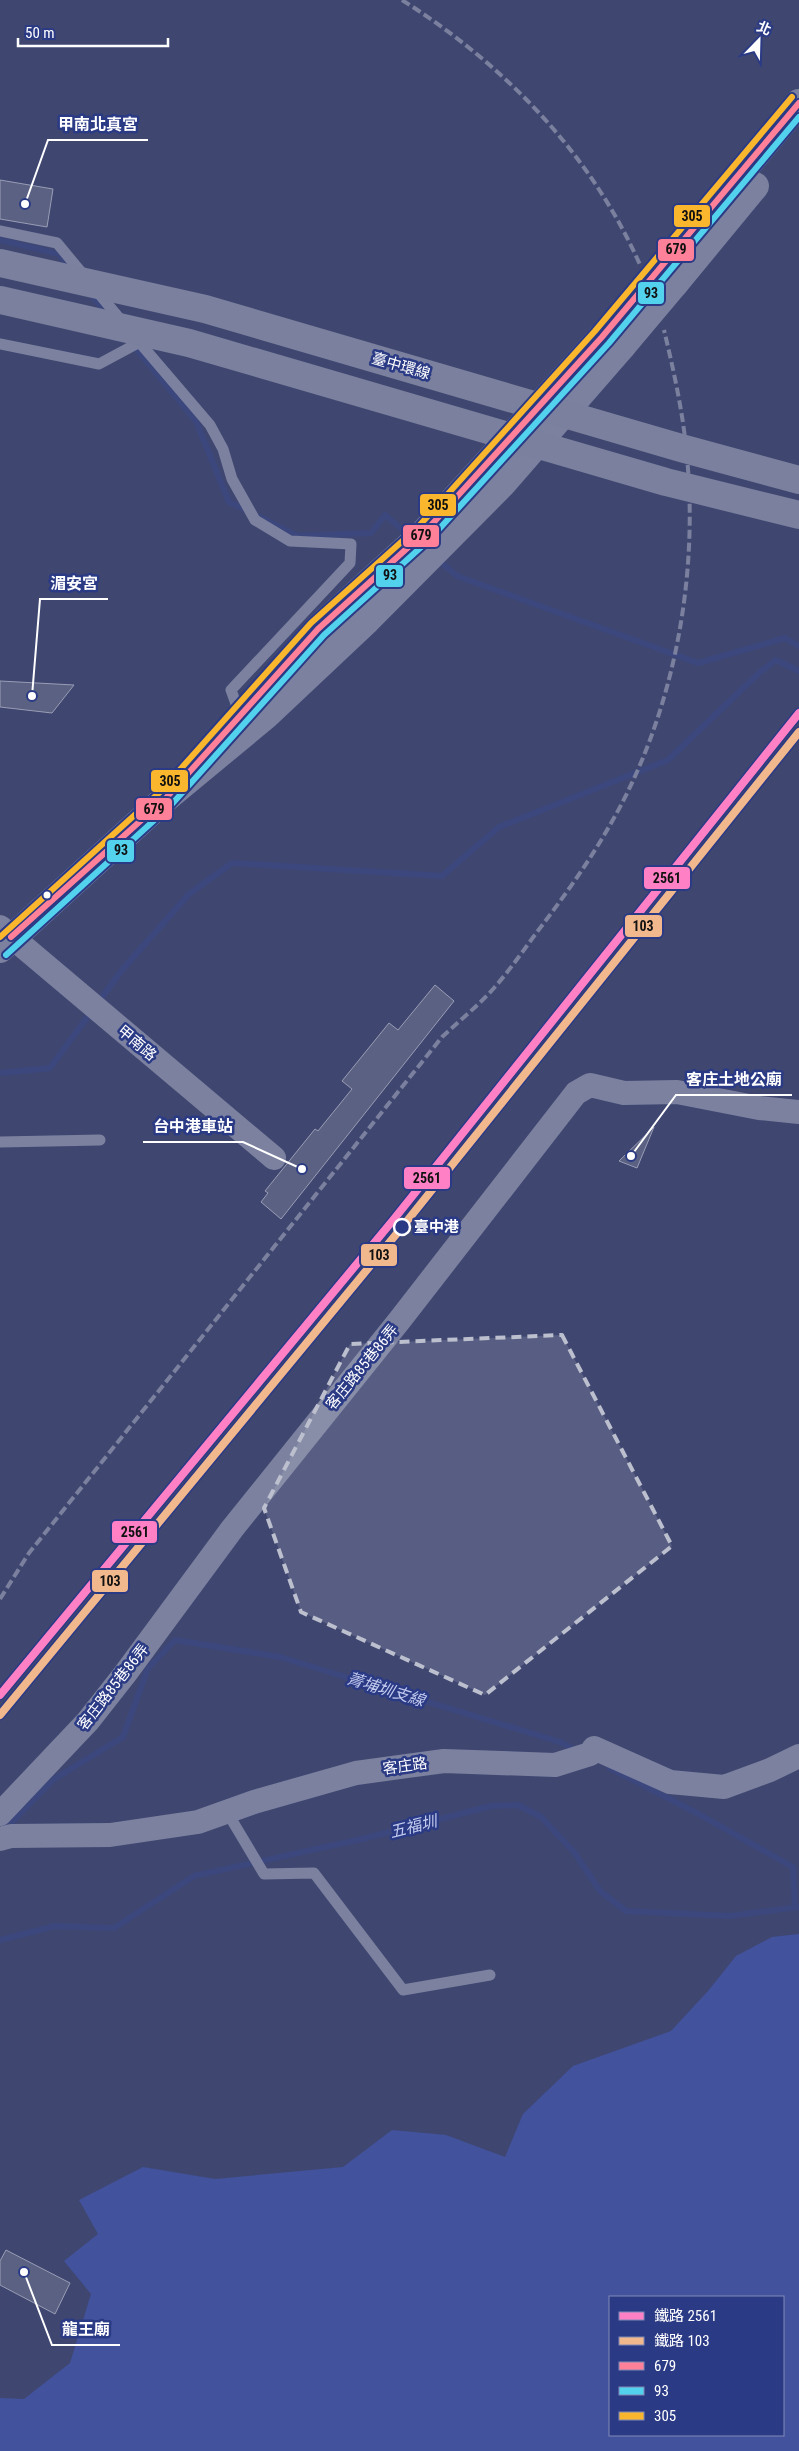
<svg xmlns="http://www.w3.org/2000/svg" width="799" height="2451" viewBox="0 0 799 2451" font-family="'Roboto Condensed','Noto Sans TC',sans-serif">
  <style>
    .green { fill: #42529c; fill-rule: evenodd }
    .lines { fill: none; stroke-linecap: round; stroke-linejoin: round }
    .stream { stroke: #3c477d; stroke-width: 6 }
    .building { fill: #5a6182; stroke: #999db5 }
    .service { stroke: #7b819f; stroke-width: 11 }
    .minor { stroke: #7b819f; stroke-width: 24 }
    .tertiary { stroke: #7b819f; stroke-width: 28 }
    .rail { stroke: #7a809d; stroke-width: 4; stroke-dasharray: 9 4; stroke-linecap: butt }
    .tertiary-bridge { stroke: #7b819f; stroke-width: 28 }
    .motorway-bridge { stroke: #7a809d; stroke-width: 28 }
    .bus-1-casing { stroke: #2b3a85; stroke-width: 10 }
    .bus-2-casing { stroke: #2b3a85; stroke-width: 10 }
    .bus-3-casing { stroke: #2b3a85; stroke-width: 10 }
    .bus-1 { stroke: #ff8098; stroke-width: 6 }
    .bus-2 { stroke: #53d2ee; stroke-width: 6 }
    .bus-3 { stroke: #fab62d; stroke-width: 6 }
    .rail-1-casing { stroke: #2b3a85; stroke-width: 11 }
    .rail-2-casing { stroke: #2b3a85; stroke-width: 11 }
    .rail-1 { stroke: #ff80c5; stroke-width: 8 }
    .rail-2 { stroke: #f1b78d; stroke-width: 8 }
    .marked { fill: #bcbfcd; fill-opacity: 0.2; stroke: #bcbfcd; stroke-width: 4; stroke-dasharray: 10 6; stroke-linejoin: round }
    .bus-dot { fill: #fff; stroke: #2b3a85; stroke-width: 2 }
    .stop-dot { fill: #2b3a85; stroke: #fff; stroke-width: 2.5 }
    .labels { text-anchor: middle; stroke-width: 5; stroke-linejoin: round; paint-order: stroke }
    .street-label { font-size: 15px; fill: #fff; stroke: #2b3a85 }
    .stop-label { font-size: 15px; font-weight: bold; fill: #fff; stroke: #2b3a85; text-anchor: start }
    .water-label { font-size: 16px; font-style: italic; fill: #c2caee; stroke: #2b3a85 }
    .leader { fill: none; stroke: #fff; stroke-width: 2 }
    .callout-dot { fill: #fff; stroke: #2b3a85; stroke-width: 2 }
    .callout-label { font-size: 16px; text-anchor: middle; font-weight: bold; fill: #fff; stroke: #2b3a85; stroke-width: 5; stroke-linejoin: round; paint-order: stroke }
    .line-badge { stroke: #2b3a85; stroke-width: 2 }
    .pale-badge-label { font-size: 14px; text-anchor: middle; font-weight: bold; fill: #111 }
  </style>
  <rect width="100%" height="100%" fill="#3f4771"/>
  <path class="green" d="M799 1934V2451H0V2398L24 2399 70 2363 91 2294 64 2261 98 2234 79 2200 143 2167 215 2179 343 2167 392 2130 446 2135 505 2157 523 2114 573 2066 671 2031 708 1991 736 1956 772 1937ZM610 2297H783V2435H610Z"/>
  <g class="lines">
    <g class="stream">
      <path d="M0 240 59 254 71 270"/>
      <path d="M90 293 109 316"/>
      <path d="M133 345 196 421 229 502 249 511"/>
      <path d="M260 517 297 536 371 533 385 515 410 536"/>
      <path d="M437 559 457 576 698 663 785 638 799 646"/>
      <path d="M0 1073 50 1068 122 970 189 894 232 863 442 876 499 827 668 760 760 672 776 660 799 671"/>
      <path d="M610 1768 695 1812 793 1867 795 1907"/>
      <path d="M4 1830 54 1779 123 1737 148 1668 175 1640 280 1657 560 1742 577 1751"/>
      <path d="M0 1940 55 1926 114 1928 194 1876 366 1838 491 1806 518 1805 541 1817 574 1852 600 1891 626 1911 730 1916 798 1907"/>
    </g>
  </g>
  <g class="building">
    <path d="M0 180 53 189 47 227 0 219Z"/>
    <path d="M0 681 74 685 52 713 0 707Z"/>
    <path d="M435 985 454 1001 281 1219 261 1202 268 1193 265 1191 315 1129 318 1131 352 1089 342 1081 389 1023 398 1030Z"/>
    <path d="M654 1127 637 1168 619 1161Z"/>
    <path d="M6 2250 70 2283 55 2314 0 2285V2261Z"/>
  </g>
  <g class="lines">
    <g class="service">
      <path d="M0 231 57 243 86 278"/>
      <path d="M96 290 124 324"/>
      <path d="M134 336 210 425 223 449 232 479 255 520 290 541 351 544 350 563 231 690 240 715"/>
      <path d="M0 344 99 364 140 342"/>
      <path d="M0 1142 100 1140"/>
      <path d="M227 1812 264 1874 314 1873 403 1990 490 1975"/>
    </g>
    <g class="minor">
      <path d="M0 927 274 1158"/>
      <path d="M0 1814 88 1721 125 1674 232 1529 399 1321 576 1093 590 1085 624 1093 677 1092 759 1108 799 1112"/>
      <path d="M0 1839 11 1836 110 1835 198 1822 254 1802 356 1773 444 1761 555 1765 590 1754 594 1748 670 1782 724 1787 770 1770 799 1756"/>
    </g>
    <g class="tertiary">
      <path d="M661 268 799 103"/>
      <path d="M675 283 755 186"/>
      <path d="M238 720 318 629 424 533 602 337"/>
      <path d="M0 949 166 798 265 716 367 620 501 485 622 346"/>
    </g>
    <g class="rail">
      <path d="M402 0C505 65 592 155 641 267"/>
      <path d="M0 1599 29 1553 442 1037C459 1021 478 1006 494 988 509 971 523 951 537 932 563 898 589 862 610 825 671 720 697 589 688 469 685 422 675 376 664 330"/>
    </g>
    <g class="tertiary-bridge">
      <path d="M602 337 661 268"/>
      <path d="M622 346 675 283"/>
    </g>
    <g class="motorway-bridge">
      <path d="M0 263 205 309 681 448 799 480"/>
      <path d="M0 300 189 343 666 482 799 515"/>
    </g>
    <defs>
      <path id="bus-1" d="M11 937 166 798 318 629 424 533 602 337 799 103"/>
      <path id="bus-2" d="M6 955 172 804 324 635 430 539 609 343 799 117"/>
      <path id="bus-3" d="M0 937 160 792 311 623 418 527 595 331 792 97"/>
    </defs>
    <use href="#bus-1" class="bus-1-casing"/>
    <use href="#bus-2" class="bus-2-casing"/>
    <use href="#bus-3" class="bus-3-casing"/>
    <use href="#bus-1" class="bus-1"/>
    <use href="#bus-2" class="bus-2"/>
    <use href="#bus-3" class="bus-3"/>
    <defs>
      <path id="rail-1" d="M0 1695 394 1219 799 713"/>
      <path id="rail-2" d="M0 1715 403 1226 799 732"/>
    </defs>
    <use href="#rail-1" class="rail-1-casing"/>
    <use href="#rail-2" class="rail-2-casing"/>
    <use href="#rail-1" class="rail-1"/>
    <use href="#rail-2" class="rail-2"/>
  </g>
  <path class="marked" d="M562 1335 672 1546 485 1695 301 1612 264 1508 350 1344Z"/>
  <circle class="bus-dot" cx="47" cy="895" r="4.5"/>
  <circle class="stop-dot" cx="402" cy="1227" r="8"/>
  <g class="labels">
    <g class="street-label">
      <text transform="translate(401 366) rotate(16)" y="5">臺中環線</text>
      <text transform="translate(137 1043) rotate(40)" y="5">甲南路</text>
      <text transform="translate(362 1367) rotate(-51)" y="5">客庄路85巷86弄</text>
      <text transform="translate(113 1687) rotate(-52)" y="5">客庄路85巷86弄</text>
      <text transform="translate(405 1766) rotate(-8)" y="5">客庄路</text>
    </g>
    <g class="stop-label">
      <text x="414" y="1232">臺中港</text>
    </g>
    <g class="water-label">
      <text transform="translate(386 1689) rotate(17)" y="6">菁埔圳支線</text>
      <text transform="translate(413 1826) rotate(-14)" y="6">五福圳</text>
    </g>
  </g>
  <path class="leader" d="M25 204L48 140H148M32 696L40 599H108M631 1156L676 1095H792M302 1169L243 1142H143M24 2272L52 2345H120"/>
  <g class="callout-dot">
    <circle cx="25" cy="204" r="5"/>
    <circle cx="32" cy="696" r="5"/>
    <circle cx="631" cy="1156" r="5"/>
    <circle cx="302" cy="1169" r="5"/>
    <circle cx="24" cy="2272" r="5"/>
  </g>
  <g class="callout-label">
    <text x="98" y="130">甲南北真宮</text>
    <text x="74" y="589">湄安宮</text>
    <text x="734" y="1085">客庄土地公廟</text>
    <text x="193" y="1132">台中港車站</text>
    <text x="86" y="2335">龍王廟</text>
  </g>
  <g class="line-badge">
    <rect x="673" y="204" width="38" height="24" rx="5" fill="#fab62d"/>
    <rect x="657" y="238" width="38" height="24" rx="5" fill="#ff8098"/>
    <rect x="637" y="281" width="28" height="24" rx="5" fill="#53d2ee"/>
    <rect x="419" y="493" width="38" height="24" rx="5" fill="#fab62d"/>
    <rect x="402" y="524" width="38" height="24" rx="5" fill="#ff8098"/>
    <rect x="375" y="564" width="29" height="24" rx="5" fill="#53d2ee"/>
    <rect x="150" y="769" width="39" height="24" rx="5" fill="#fab62d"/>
    <rect x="135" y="797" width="38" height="24" rx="5" fill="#ff8098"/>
    <rect x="106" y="839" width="29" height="24" rx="5" fill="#53d2ee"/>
    <rect x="643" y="866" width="48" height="24" rx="5" fill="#ff80c5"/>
    <rect x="624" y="914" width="39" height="24" rx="5" fill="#f1b78d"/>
    <rect x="403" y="1166" width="48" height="24" rx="5" fill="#ff80c5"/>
    <rect x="360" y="1243" width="38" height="24" rx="5" fill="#f1b78d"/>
    <rect x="111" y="1520" width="47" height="24" rx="5" fill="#ff80c5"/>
    <rect x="91" y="1569" width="38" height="24" rx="5" fill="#f1b78d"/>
  </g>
  <g class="pale-badge-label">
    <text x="692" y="221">305</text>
    <text x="676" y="254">679</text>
    <text x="651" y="298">93</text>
    <text x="438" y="510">305</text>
    <text x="421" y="540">679</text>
    <text x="390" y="580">93</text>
    <text x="170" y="786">305</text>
    <text x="154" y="814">679</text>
    <text x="121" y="855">93</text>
    <text x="667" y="883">2561</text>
    <text x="643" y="931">103</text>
    <text x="427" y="1183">2561</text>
    <text x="379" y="1260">103</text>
    <text x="135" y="1537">2561</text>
    <text x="110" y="1586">103</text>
  </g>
  <rect x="609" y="2296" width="175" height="140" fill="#2b3a85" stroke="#8089b6"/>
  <rect x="619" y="2312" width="25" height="8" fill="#ff80c5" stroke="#8089b6"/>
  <text x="654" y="2321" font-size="15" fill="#ffffff">鐵路 2561</text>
  <rect x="619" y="2337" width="25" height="8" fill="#f1b78d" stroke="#8089b6"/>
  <text x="654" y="2346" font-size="15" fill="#ffffff">鐵路 103</text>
  <rect x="619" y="2362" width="25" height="8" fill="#ff8098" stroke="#8089b6"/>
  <text x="654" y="2371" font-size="15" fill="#ffffff">679</text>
  <rect x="619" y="2387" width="25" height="8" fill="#53d2ee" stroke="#8089b6"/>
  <text x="654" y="2396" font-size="15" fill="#ffffff">93</text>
  <rect x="619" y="2412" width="25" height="8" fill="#fab62d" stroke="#8089b6"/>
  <text x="654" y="2421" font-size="15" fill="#ffffff">305</text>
  <g transform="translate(759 40) rotate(23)" stroke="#2b3a85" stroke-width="4" paint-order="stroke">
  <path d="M0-4L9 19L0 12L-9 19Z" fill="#ffffff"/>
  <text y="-8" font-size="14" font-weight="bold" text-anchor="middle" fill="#ffffff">北</text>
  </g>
  <path d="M18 38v8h150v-8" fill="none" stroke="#ffffff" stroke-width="2.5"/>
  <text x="25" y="38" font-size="15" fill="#ffffff" stroke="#2b3a85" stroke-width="4" paint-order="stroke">50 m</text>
</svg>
